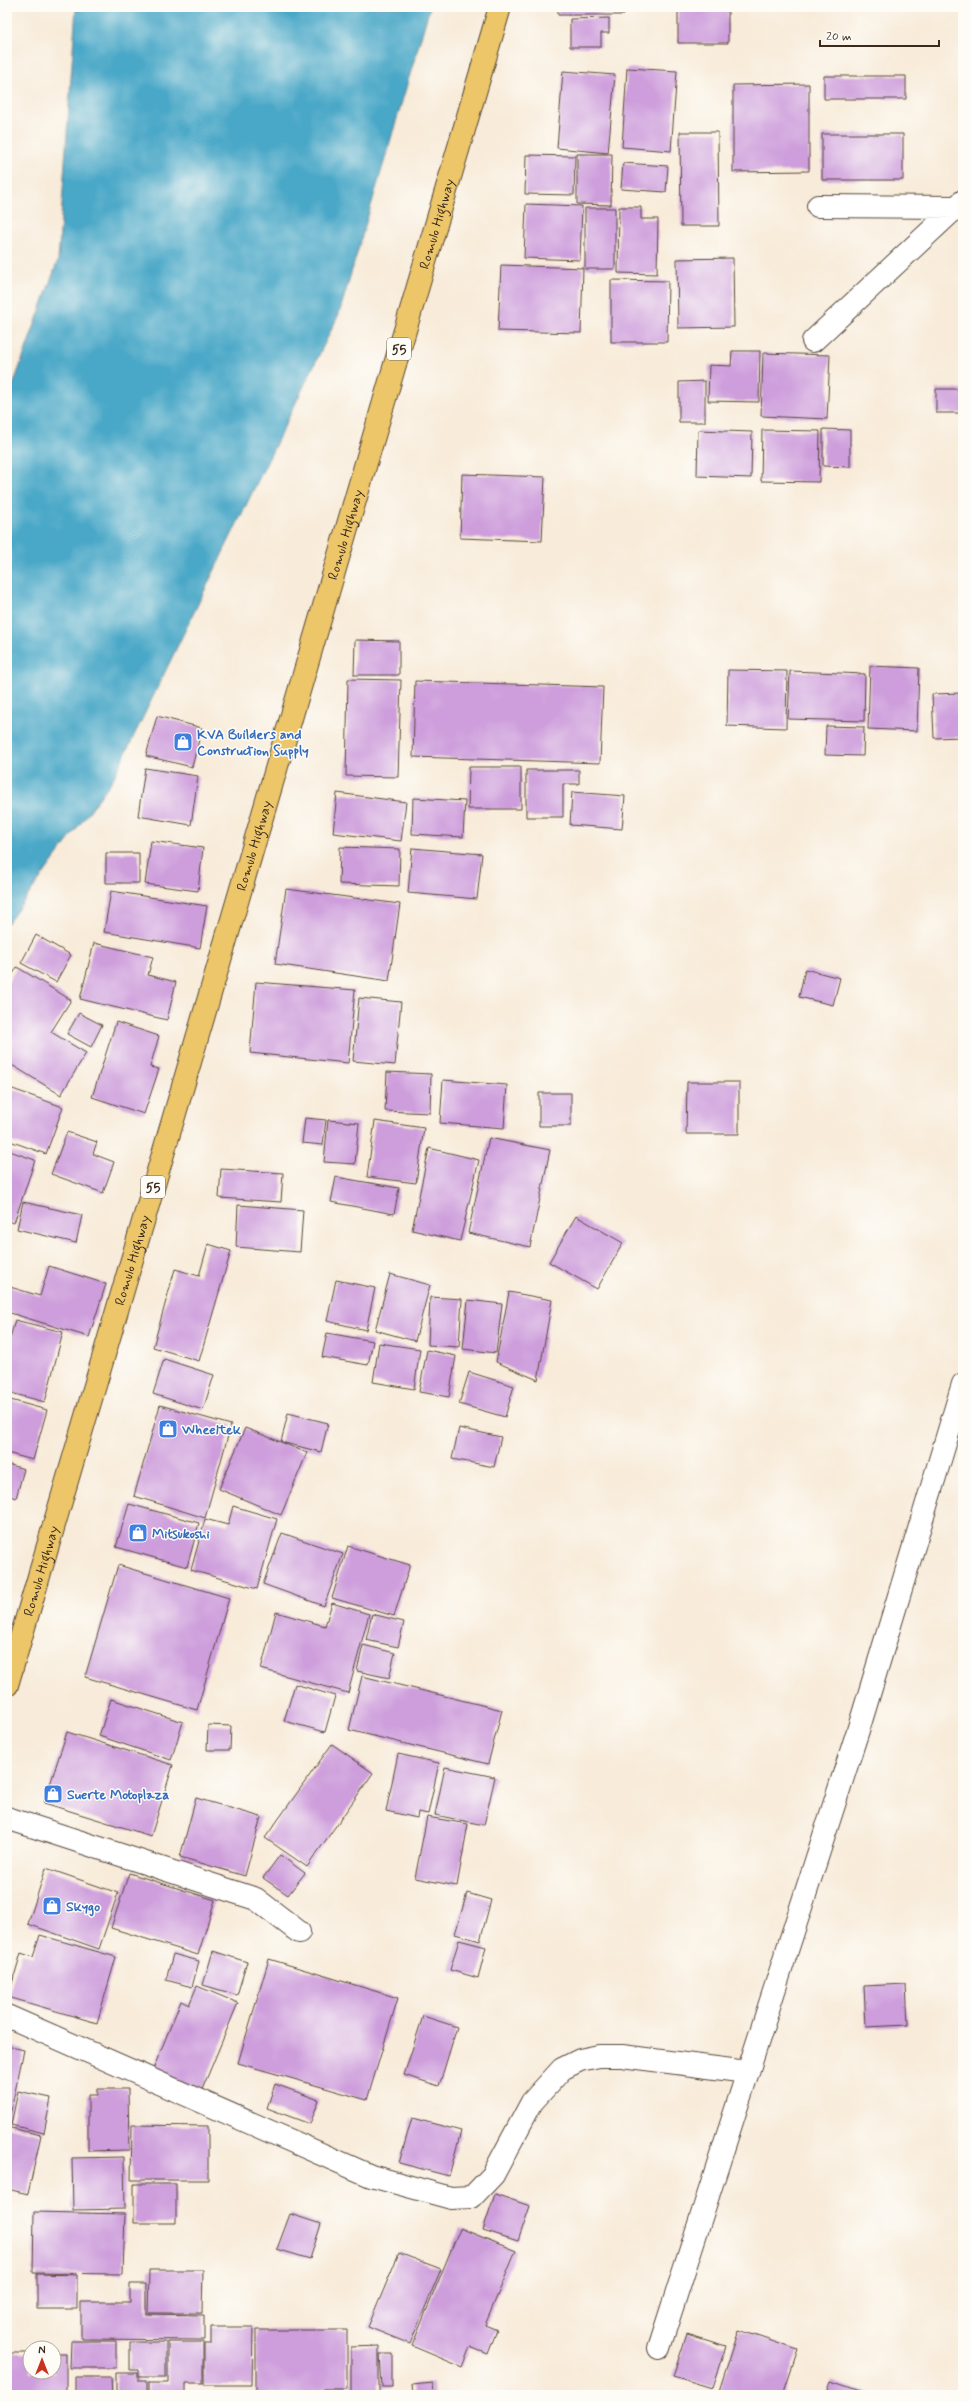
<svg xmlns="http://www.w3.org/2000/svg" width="970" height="2402" viewBox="0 0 970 2402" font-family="Mynerve,sans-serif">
<rect width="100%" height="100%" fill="#fdfcf7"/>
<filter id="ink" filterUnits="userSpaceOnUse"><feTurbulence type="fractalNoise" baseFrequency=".025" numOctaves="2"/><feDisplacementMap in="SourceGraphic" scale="8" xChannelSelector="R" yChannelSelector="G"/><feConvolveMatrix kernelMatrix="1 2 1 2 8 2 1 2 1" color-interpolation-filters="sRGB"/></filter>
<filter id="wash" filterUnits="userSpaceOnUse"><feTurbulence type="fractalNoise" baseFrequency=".012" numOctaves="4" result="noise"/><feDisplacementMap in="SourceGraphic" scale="16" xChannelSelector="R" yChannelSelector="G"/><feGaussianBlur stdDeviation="0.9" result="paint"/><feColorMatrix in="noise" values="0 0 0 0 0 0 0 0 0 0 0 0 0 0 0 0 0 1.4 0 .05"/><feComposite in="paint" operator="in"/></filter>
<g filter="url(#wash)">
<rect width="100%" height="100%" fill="#f8ebd9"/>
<path fill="#48a7c7" stroke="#426872" d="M76,7H430L339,314L113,779L7,924V402L58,260Z"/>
<g id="blocks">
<path fill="#cd9ddc" d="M558,7H624V15H558Z
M678,7H713V10H728V43H678Z
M609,18V33H601V47H570V19Z
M627,68L677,71L671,151L622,147Z
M563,71L615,75L608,153L557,148Z
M824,76H906V99H824Z
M809,84V171L733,172V85Z
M680,132H718L719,226H681Z
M822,134H903V180H822Z
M577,154H612L611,205L577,204Z
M526,155L575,156L574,195L525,194Z
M623,163L668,166L666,192L621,189Z
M526,204L582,206L580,260L524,258Z
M619,207H641V219H658L657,274L618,273Z
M585,208H615V269H585Z
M733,258L734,327L678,328L677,259Z
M501,265L583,268L581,333L498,331Z
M611,280L668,281L667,342H611Z
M732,351H760L759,402L708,401L709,365L731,366Z
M763,353L830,355L827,419L761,416Z
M705,381V422H679V382Z
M936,389H963V413H936Z
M823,429L850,430V467L823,466Z
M698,430L752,432L751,478L697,476Z
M762,430L820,431L819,482L761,481Z
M462,474L545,477L542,541L460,538Z
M355,640L399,641V675H354Z
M870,666L919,668L917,731L868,729Z
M728,670L787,671L786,728L727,726Z
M790,671L865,674L864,721L788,719Z
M348,679L401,680L398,777L346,776Z
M415,681L603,687L600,763L413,757Z
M963,693V737L934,738L932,694Z
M157,716L202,728L192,767L146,756Z
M826,726L864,727L863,756L825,755Z
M469,767H521V809H468Z
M145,768L198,776L191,825L138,816Z
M526,770H579V784H563V817H526Z
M572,792L625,796L622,829L570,825Z
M337,793L406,802L401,841L333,833Z
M413,798L465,801L463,837L412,834Z
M151,841L203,848L198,891L145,884Z
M340,847L400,849L399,886L339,884Z
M412,848L482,854L477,899L408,893Z
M106,853H139V883H106Z
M286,889L400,904L389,981L275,964Z
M111,891L207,906L200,948L104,932Z
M36,935L71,955L56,982L21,963Z
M94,943L153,957L148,975L176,982L167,1020L80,999Z
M17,967L71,1000L51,1032L86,1053L61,1095L7,1062V984Z
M805,969L840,978L833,1005L799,997Z
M256,982L355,990L348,1063L250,1053Z
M359,998L401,1002L395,1065L353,1061Z
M79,1013L102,1025L91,1047L67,1034Z
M116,1022L159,1036L150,1067L159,1069L144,1114L92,1097Z
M387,1072L431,1074L430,1113L385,1111Z
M443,1080L507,1085L504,1128L440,1123Z
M687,1082H739V1134H686Z
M7,1087L63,1107L46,1154L7,1140Z
M539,1093H571V1126H539Z
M305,1118L326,1120L323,1145L302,1143Z
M328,1120L359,1123L355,1164L324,1162Z
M375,1121L424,1128L416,1183L367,1177Z
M67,1132L97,1142L93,1154L114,1162L103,1193L51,1174Z
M489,1138L550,1150L530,1247L468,1233Z
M429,1148L479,1160L460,1241L412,1230Z
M7,1150L35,1160L14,1223L7,1221Z
M221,1169L283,1173L281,1202L219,1198Z
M336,1177L399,1188L394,1214L331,1202Z
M23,1202L82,1215L76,1243L17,1229Z
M238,1205L303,1210L300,1252L236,1247Z
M576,1216L623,1243L597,1289L549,1262Z
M208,1244L231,1251L199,1361L153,1347L175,1269L199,1276Z
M49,1266L106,1284L89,1337L7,1312V1286L40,1296Z
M390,1274L430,1285L415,1341L375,1330Z
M336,1280L375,1288L366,1330L327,1321Z
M509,1292L552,1300L538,1380L496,1362Z
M430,1297L462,1299L459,1347L428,1345Z
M468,1300L502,1304L496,1353L463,1349Z
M15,1320L63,1332L45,1402L7,1392V1337L10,1338Z
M327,1333L373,1341L368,1365L322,1357Z
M379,1343L420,1349L414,1389L373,1382Z
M427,1350L456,1356L449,1397L419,1392Z
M164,1359L214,1375L203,1410L153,1394Z
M469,1372L514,1386L505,1417L459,1404Z
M7,1399L47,1410L33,1460L7,1453Z
M160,1405L231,1425L205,1518L134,1496Z
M288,1413L328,1423L321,1452L281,1442L307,1453L281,1515L219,1489L245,1428L281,1442Z
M459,1428L501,1437L494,1467L452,1459Z
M7,1464L24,1469L16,1498L7,1495Z
M129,1504L199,1523L187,1567L116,1547Z
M233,1506L277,1519L257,1589L191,1570L205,1519L228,1525Z
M282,1533L343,1554L324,1606L263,1584Z
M348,1546L410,1565L394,1616L332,1598Z
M118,1565L229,1598L197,1710L85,1677Z
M332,1603L369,1614L348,1693L261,1669L276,1612L325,1626Z
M372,1614L404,1622L398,1647L366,1640Z
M363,1645L395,1653L389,1678L357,1671Z
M362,1676L502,1710L488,1764L349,1730Z
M295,1684L335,1696L325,1732L284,1721Z
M111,1699L183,1722L171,1760L99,1736Z
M208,1725L231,1726L230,1750H207Z
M67,1732L173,1765L151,1836L44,1803Z
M332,1744L373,1773L307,1867L265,1838Z
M398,1754L439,1763L428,1814L418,1812L417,1818L386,1811Z
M445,1767L495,1777L484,1825L435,1815Z
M196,1798L261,1817L245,1876L180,1857Z
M427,1817L468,1824L457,1886L415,1878Z
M280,1855L305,1873L288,1895L263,1878Z
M46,1868L118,1893L99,1949L28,1924Z
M129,1873L215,1900L198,1955L111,1928Z
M467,1893L491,1900L480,1941L455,1934Z
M40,1935L116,1957L97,2023L8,1997L21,1953L33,1957Z
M459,1940L486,1947L478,1978L450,1970Z
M213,1951L247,1962L237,1995L203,1985Z
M173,1954L199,1961L192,1987L166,1980Z
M269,1959L398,1998L367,2100L238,2063Z
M906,1984L908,2025L866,2027L864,1986Z
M197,1986L238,2003L201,2092L152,2072L181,2001L189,2005Z
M423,2016L457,2027L439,2086L404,2075Z
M7,2046L24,2050L8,2124H7Z
M275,2084L319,2100L310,2124L267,2108Z
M97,2089H128L129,2150L88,2151V2095H97Z
M18,2091L51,2098L44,2133L11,2125Z
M412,2118L461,2131L449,2176L399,2163Z
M132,2125L208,2126V2180H131Z
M7,2127L41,2135L28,2194L7,2189Z
M124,2157L125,2209L73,2210L72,2158Z
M134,2184H176V2223H134Z
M495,2194L530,2206L518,2241L483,2230Z
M34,2212L125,2214L123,2274L33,2273Z
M290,2214L321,2224L310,2259L277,2249Z
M460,2228L516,2251L485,2325L497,2330L488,2354L470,2347L462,2367L412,2346Z
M399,2253L441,2269L410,2344L368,2327Z
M149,2270H203L202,2313H148Z
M37,2274L77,2275V2309H37Z
M130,2284H146V2314L204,2315V2340L81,2339V2302H130Z
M211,2327H253L252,2385H204V2344H211Z
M256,2330H347V2389H323V2395L256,2394Z
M739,2330L798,2350L783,2395H718Z
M687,2334L726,2346L712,2388L673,2376Z
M71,2341H116V2368H70Z
M130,2342H166V2377H139V2370H130Z
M168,2342H203V2383H186V2395H148V2383H168Z
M379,2346V2395H351V2347Z
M7,2353H30V2372H54V2353H66V2395H7Z
M380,2354H392V2387H382Z
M116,2373H138V2381H146V2395H116Z
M75,2377H111L112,2395H75Z
M831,2381L872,2395H826Z
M433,2383L434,2395H413L412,2385Z"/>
</g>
</g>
<g filter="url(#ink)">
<use href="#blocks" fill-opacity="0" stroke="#57473a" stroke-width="1"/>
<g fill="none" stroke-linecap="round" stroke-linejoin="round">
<defs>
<path id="minor" d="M818,206L956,207
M813,341L963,201
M7,1818L256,1899L299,1932
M7,2016L371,2176L451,2198L472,2197L493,2175L532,2102L562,2069L580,2060L599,2056H622L747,2072
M659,2348L861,1721L963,1384"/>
<g id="highway">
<path id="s1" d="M7,1685L500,7"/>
</g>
</defs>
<use href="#minor" stroke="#57473a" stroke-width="24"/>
<use href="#highway" stroke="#57473a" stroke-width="24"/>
<use href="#minor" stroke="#fff" stroke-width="22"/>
<use href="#highway" stroke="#ecc669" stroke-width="22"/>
</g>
</g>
<defs>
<symbol id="shop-square" viewBox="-11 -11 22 22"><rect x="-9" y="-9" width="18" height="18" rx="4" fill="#3f7fe0" stroke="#fdfcf7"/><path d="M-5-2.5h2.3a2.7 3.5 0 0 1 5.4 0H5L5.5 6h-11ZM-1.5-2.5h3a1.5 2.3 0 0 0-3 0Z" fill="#fff"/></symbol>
</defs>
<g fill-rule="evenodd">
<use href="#shop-square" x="172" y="731" width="22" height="22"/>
<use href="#shop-square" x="157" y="1418" width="22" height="22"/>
<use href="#shop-square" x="127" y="1522" width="22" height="22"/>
<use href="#shop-square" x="42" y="1783" width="22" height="22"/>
<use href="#shop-square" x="41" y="1895" width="22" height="22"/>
</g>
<g text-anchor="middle" stroke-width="3" stroke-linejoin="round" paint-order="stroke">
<g fill="#fdfcf7" stroke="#75695f" stroke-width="1">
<rect x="387" y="338" width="24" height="22" rx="3"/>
<rect x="141" y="1176" width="24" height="22" rx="3"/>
</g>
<g font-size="13" font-weight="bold" fill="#3b2a1e">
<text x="399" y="354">55</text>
<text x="153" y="1192">55</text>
</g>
<g font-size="14" fill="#3b2a1e" stroke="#fdfcf7">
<text dy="5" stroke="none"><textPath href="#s1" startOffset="1523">Romulo Highway</textPath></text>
<text dy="5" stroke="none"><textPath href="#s1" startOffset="1199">Romulo Highway</textPath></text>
<text dy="5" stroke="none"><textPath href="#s1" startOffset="875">Romulo Highway</textPath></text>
<text dy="5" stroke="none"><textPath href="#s1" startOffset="443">Romulo Highway</textPath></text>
<text dy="5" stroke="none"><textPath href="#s1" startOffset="119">Romulo Highway</textPath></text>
</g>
<g font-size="14" font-weight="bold" fill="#366cbe" stroke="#fdfcf7" text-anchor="start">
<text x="197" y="739">KVA Builders and<tspan x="197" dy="16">Construction Supply</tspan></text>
<text x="182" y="1434">Wheeltek</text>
<text x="152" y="1538">Mitsukoshi</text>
<text x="67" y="1799">Suerte Motoplaza</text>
<text x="66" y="1911">Skygo</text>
</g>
</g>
<rect width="970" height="2402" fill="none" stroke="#fdfcf7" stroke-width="24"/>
<g transform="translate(42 2360)"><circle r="19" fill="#fdfcf7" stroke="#afa8a0"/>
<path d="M0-3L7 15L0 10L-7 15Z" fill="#c8321e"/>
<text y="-6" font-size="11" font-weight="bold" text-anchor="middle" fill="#3b2a1e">N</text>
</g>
<path d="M820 40v6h119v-6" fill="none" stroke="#3b2a1e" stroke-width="2"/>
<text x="826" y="40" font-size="12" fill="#3b2a1e" stroke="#fdfcf7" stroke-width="3" paint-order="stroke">20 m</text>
</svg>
